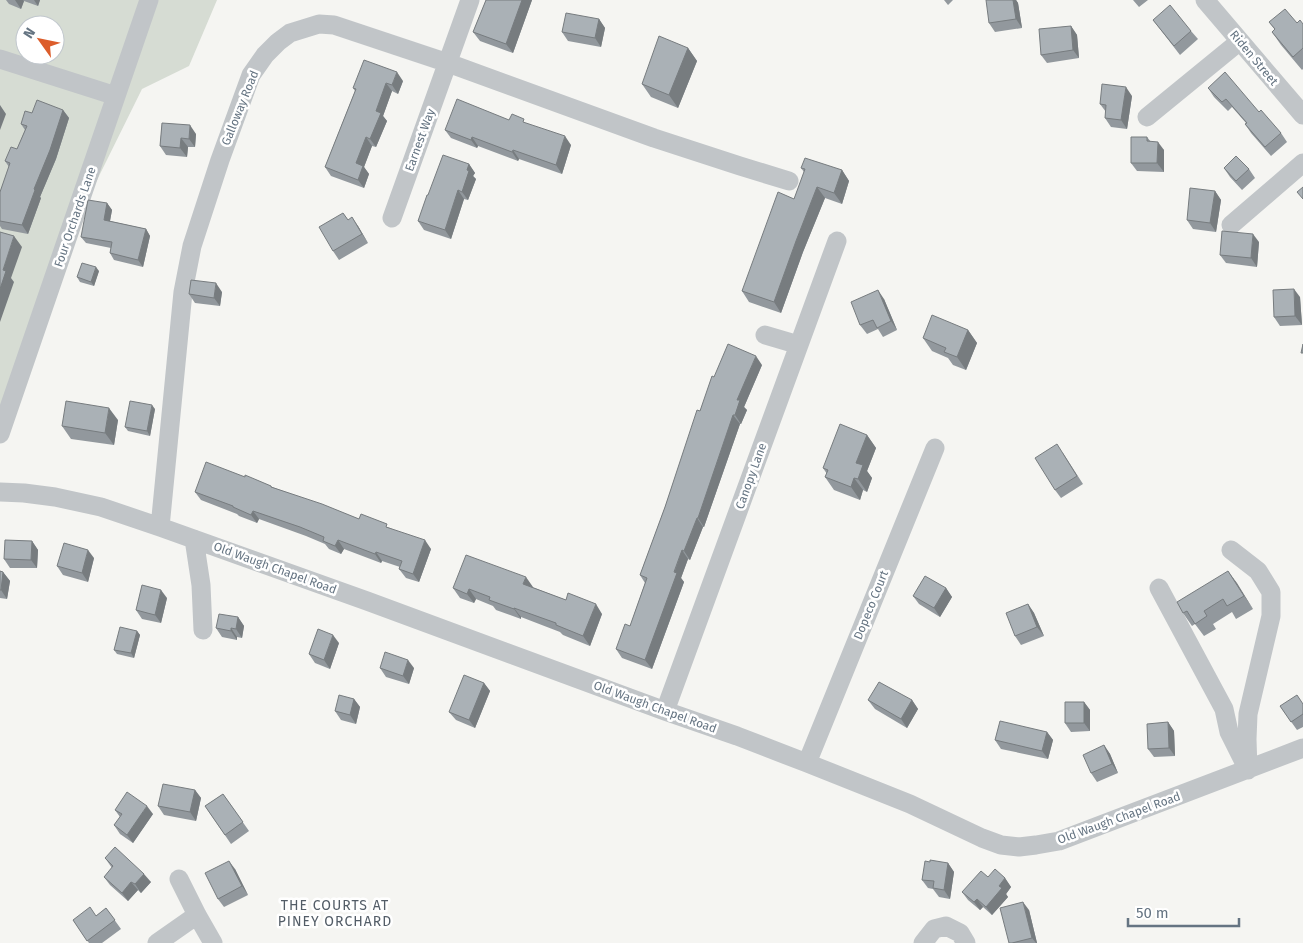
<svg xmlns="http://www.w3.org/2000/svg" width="1303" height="943" viewBox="0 0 1303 943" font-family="'Fira Sans',sans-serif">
<rect width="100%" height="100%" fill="#f5f5f2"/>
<path fill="#d6dcd3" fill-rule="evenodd" d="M0,0H217L189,66L142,89L57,261L0,419ZM25,25H55V55H25Z"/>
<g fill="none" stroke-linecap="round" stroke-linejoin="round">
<path stroke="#c1c5c8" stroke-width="19" d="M1205,0L1303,115
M0,59L116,96
M1147,117L1240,41
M392,218L470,0
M1231,225L1303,163
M765,335L799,345
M0,434L149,0
M0,492L24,493L55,497L101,507L160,527L367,601L665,711L737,736L807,763L910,804L982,838L1001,845L1019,847L1036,845L1059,841L1303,748
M160,527L183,292L192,246L220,160L251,75L265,55L278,42L290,33L319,24L334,25L448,63L654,138L740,166L789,181
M194,539L201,585L203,630
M1231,550L1258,571L1271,592V616L1248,714L1247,739L1248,770
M1159,588L1224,709L1229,732L1245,764
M665,711L837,241
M807,763L935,448
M179,879L197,915L213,943
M157,943L197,915
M923,943L934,929L946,926L960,933L966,943"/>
</g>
<path fill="#92989d" d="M6,0H40L38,6L24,1L21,9L9,4Z
M486,0H532L513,53L480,41L473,32Z
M944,0H953L948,5Z
M1013,0H1016L1018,3L1022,28L995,32L989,23Z
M1133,0H1148L1139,7Z
M599,19L605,28L601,47L568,41L562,32Z
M1153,20L1191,31L1198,39L1180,55Z
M1269,22L1303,24V69L1302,70L1281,45L1272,32L1275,30Z
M1071,26L1077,35L1079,58L1047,63L1041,55Z
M688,48L697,61L678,108L651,97L642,84Z
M403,81L398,94L392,91L383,116L387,121L376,147L372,146L364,167L369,174L364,188L331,176L325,167L355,91L353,88Z
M1208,88L1259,112L1281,133L1287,142L1271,156L1251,133L1245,124L1246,123L1232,107L1228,111L1214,97Z
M1132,96L1127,129L1111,127L1105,118L1106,112L1100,104Z
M63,110L69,118L56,159L40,197L41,198L28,234L2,229L0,226V192L9,167L5,161L17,149L25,130L21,124L32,113Z
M509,120L528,124L571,145L562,174L519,159L518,161L478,146L477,148L451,138L445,130Z
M162,123L196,134L195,147H188L187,157L166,155L160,146Z
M1147,137L1151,142L1164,150V172L1137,171L1131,163Z
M469,164L475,173L473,176L476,179L468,200L464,199L451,239L424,230L418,221L428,195Z
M801,168L842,170L849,181L842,204L825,198L803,252L781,313L749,302L742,291L794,199L804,172Z
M1224,168L1249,169L1255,178L1242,190L1230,177Z
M1215,191L1221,200L1216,232L1193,229L1187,220Z
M107,203L112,210L110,221L146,229L150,236L143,267L114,260L110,253L111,248L86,243L81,237Z
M343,213L348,220L358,226L368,243L339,260L333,251Z
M1259,242L1257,267L1226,263L1220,255Z
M99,271L94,286L80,282L77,277Z
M222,292L220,306L195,303L189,294Z
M1300,297L1302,325L1280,326L1274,317Z
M884,299L897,330L883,337L878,329L867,334L860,325Z
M968,330L977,343L966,370L953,365L948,358L932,351L923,338Z
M762,365L744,407L747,410L741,424H740L704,527H703L690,560L688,559L681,578L684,582L652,669L622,658L616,649L630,626L645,583L640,575L665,507L700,411L714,377Z
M155,409L150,436L128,431L125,427Z
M118,420L114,445L71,439L62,426Z
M867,435L876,448L867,471L872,478L867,492L863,490L860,500L834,490L825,477L827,474L823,468Z
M1063,453L1083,484L1061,498L1055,490Z
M245,477L271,486L272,487L359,519L390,528L431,549L419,582L406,578L399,569L400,567L382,561L381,563L344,549L341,554L329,549L325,544L306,536L259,519L257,523L239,516L237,514L201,500L195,492Z
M32,541L38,550L37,568H10L4,559Z
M94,558L88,582L63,575L57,566Z
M0,571L3,572L10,581L7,599L0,598Z
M1228,571L1253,609L1236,619L1232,612L1213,624L1216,629L1204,636L1195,624L1192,626L1183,613Z
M532,587L602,614L590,646L563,635L560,632L521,617V619L496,610L493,606L476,599L474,603L460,598L453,588Z
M946,588L952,597L940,617L919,604L913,596Z
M167,598L161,623L142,619L136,610Z
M1028,604L1034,613L1044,636L1021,645L1015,636Z
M238,617L244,626L242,638L237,637V640L222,637L216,628Z
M137,631L140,635L134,658L117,654L114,650Z
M339,643L330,669L315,663L309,654Z
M380,668H414L409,684L386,677Z
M484,683L490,691L475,728L456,720L449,712Z
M354,699L360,707L356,724L341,720L335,711Z
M868,700H912L918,709L907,728L875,709Z
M1084,702L1090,710V731L1071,732L1065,723Z
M1303,703V727L1297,730L1280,706Z
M1168,722L1174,731L1175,756L1154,757L1148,749Z
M1047,732L1053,740L1048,759L1001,749L995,740Z
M1104,745L1110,754L1118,773L1097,782L1091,773Z
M195,790L201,798L196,821L164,815L158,806Z
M223,794L249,831L231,844L205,806Z
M115,810L153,814L133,843L120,834L114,825L120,817Z
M105,858L151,882L141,893L138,890L128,901L110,885L104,877L112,868Z
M930,862L948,863L954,872L950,899L939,897L933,889L928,888L922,880Z
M235,869L248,895L224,907L218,899Z
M988,877L1005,878L1011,887L1006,894L1008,897L992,915L983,907L980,910L968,900L962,892Z
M106,908L121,929L102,943H89L73,920L96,916Z
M1029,910L1037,943H1009Z"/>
<path fill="#777c7f" d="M15,0H23L24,1L21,9Z
M34,0H40L38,6Z
M522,0H532L513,53L506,44Z
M1013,0H1016L1018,3L1022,28L1016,19Z
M599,19L605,28L601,47L595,38Z
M1071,26L1077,35L1079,58L1073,50Z
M688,48L697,61L678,108L669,95Z
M397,72L403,81L398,94L392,85Z
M386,83L392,91L383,116L387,121L376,147L370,139L376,111Z
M1126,87L1132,96L1127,129L1121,120Z
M0,105L6,114L0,130Z
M63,110L69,118L56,159L40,197L41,198L28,234L22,225L34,189Z
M190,125L196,134L195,147L189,139Z
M565,136L571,145L562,174L556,165Z
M366,137L372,146L364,167L369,174L364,188L358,180L356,163Z
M472,137L478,146L477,148L471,140Z
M181,138L188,147L187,157L180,148Z
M1158,142L1164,150V172L1157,163Z
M513,150L519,159L518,161L512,152Z
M469,164L475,173L473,176L476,179L468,200L462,192L467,170Z
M842,170L849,181L842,204L834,193Z
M817,187L825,198L803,252L781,313L774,302L796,241Z
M458,190L464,199L451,239L445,230Z
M1215,191L1221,200L1216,232L1210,223Z
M107,203L112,210L109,226L104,220Z
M352,217L358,226L368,243L362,234Z
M146,229L150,236L143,267L138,260Z
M1253,234L1259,242L1257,267L1251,258Z
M14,236L22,247L11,278L14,282L0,322V289L3,270Z
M96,267L99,271L94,286L91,282Z
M216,283L222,292L220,306L214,298Z
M1294,289L1300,297L1302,325L1295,316Z
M878,290L884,299L897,330L891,321Z
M968,330L977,343L966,370L957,357Z
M756,356L762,365L744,407L747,410L741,424L735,415L737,400Z
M152,405L155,409L150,436L147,431Z
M109,408L118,420L114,445L105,433Z
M733,415L740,424L704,527L698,518Z
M867,435L876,448L867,471L872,478L867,492L858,479L856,463Z
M854,478L863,490L860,500L851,487Z
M253,511L259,519L257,523L251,515Z
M697,518L703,527L690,560L684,551Z
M338,540L344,549L341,554L335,546Z
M425,540L431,549L419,582L413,574Z
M32,541L38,550L37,568L31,560Z
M88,550L94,558L88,582L82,573Z
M682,550L688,559L681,578L684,582L652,669L645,660Z
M376,552L382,561L381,563L375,554Z
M1228,571L1237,583L1253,609L1244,596Z
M3,572L10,581L7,599L1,590Z
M526,577L533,587L530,594L523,584Z
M946,588L952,597L940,617L934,608Z
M469,589L476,599L474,603L467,594Z
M161,590L167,598L161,623L155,615Z
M596,604L602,614L590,646L583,636Z
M1028,604L1034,613L1044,636L1037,627Z
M514,608L521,617V619L514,609Z
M238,617L244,626L242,638L236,629Z
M231,628L237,637V640L231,631Z
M137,631L140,635L134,658L131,653Z
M333,635L339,643L330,669L324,660Z
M408,660L414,668L409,684L403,676Z
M484,683L490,691L475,728L469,720Z
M354,699L360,707L356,724L350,715Z
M912,700L918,709L907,728L901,719Z
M1084,702L1090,710V731L1084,723Z
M1168,722L1174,731L1175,756L1169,748Z
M1047,732L1053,740L1048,759L1042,751Z
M1104,745L1110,754L1118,773L1112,764Z
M195,790L201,798L196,821L190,812Z
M147,806L153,814L133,843L127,835Z
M229,861L235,869L248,895L242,886Z
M948,863L954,872L950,899L944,890Z
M144,874L151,882L141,893L135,884Z
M1005,878L1011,887L1006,894L1008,897L992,915L986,907L999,886Z
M131,882L138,890L128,901L122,893Z
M977,899L983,907L980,910L974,902Z
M1023,902L1029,910L1037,943H1036L1032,938Z"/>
<path fill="#aab1b6" stroke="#777c7f" d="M486,0H522L506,44L473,32Z
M986,0H1013L1016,19L989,23Z
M1170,5L1191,31L1174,46L1153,20Z
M1285,9L1297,23L1300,20L1303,24V48L1293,57L1272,32L1275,29L1269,22Z
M566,13L599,19L595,38L562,32Z
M1071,26L1073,50L1041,55L1039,29Z
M659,36L688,48L669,95L642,84Z
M364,60L397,72L392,85L386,83L376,111L381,113L370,139L366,137L356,163L363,166L358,180L325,167L356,89L353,88Z
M1225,72L1259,112L1261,110L1281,133L1265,147L1245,124L1247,123L1226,99L1222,102L1208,88Z
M1102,84L1126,87L1121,120L1105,118L1106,105L1100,104Z
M457,99L509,120L512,114L524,119L523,122L565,136L556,165L513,150L512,152L472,137L471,140L445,130Z
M37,100L63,110L50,150L34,189L35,190L22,225L0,221V192L10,163L5,161L11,147L17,149L27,126L21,124L25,111L32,113Z
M162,123L190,125L189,139L181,138L180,148L160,146Z
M1131,137H1147V141L1158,142L1157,163H1131Z
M443,155L469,164L467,170L469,171L462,192L458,190L445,230L418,221L427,195H428Z
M1236,156L1249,169L1236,181L1224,168Z
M805,158L842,170L834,193L817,187L796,241L774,302L742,291L778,192L794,199L805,169L801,168Z
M1303,187V199L1297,192Z
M1190,188L1215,191L1210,223L1187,220Z
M88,200L107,203L104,220L146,229L138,260L110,253L112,242L81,237Z
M343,213L348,220L352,217L362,234L333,251L319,227Z
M1222,231L1253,234L1251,258L1220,255Z
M0,232L14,236L3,270L6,271L0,289Z
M82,263L96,267L91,282L77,277Z
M191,280L216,283L214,298L189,294Z
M1294,289L1295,316L1274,317L1273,290Z
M878,290L891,321L877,328L873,320L860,325L851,302Z
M932,315L968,330L957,357L944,352L946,348L923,338Z
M728,344L756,356L737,400H740L735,415H733L698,518H697L684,551L682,550L674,572L677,573L645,660L616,649L625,624L630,626L647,578L640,575L665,507L697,410L700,411L712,376L714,377Z
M1303,344V353H1301Z
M66,401L109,408L105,433L62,426Z
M130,401L152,405L147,431L125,427Z
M840,424L867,435L856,463L863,465L858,479L854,478L851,487L825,477L828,470L823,468Z
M1057,444L1077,476L1055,490L1035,458Z
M206,462L245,477V475L271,486V487L322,504L359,519L361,514L387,524L386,527L425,540L413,574L399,569L402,561L376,552L375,554L338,540L335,546L323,541L324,537L300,527L253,511L251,515L233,507V506L195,492Z
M5,540L32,541L31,560L4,559Z
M64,543L88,550L82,573L57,566Z
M466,555L526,577L523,584L566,600L568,593L596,604L583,636L556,625V623L514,608V609L489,600L490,597L469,589L467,594L453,588Z
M0,571L3,572L1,590H0Z
M1228,571L1244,596L1227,606L1223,599L1204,611L1207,616L1195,624L1187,611L1183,613L1177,602Z
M925,576L946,588L934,608L913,596Z
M142,585L161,590L155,615L136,610Z
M1028,604L1037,627L1015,636L1006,613Z
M219,614L238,617L236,629L231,628V631L216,628Z
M120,627L137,631L131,653L114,650Z
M318,629L333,635L324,660L309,654Z
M385,652L408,660L403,676L380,668Z
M464,675L484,683L469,720L449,712Z
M879,682L912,700L901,719L868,700Z
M339,695L354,699L350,715L335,711Z
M1297,695L1303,704V714L1291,722L1280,706Z
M1065,702H1084V723H1065Z
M1000,721L1047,732L1042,751L995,740Z
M1168,722L1169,748L1148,749L1147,724Z
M1104,745L1112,764L1091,773L1083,755Z
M163,784L195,790L190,812L158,806Z
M127,792L147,806L127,835L114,825L122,814L115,810Z
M223,794L243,822L225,835L205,806Z
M115,847L144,874L135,884L131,882L122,893L104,877L113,866L105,858Z
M930,860L948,863L944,890L933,888L934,881L922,880L925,861L930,862Z
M229,861L242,886L218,899L205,873Z
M995,869L1005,878L999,886L1002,888L986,907L977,899L974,902L962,892L981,871L988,877Z
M1023,902L1032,938L1012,943H1009L1000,908Z
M90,907L96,916L106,908L115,920L87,941L73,920Z"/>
<g text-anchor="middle" stroke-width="5" stroke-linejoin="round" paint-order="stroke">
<g font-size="12" fill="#657482" stroke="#fff">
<text transform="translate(1254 58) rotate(50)" y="4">Riden Street</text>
<text transform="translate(240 108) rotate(-68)" y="4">Galloway Road</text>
<text transform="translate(420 140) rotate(-70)" y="4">Earnest Way</text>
<text transform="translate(75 217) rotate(-71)" y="4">Four Orchards Lane</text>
<text transform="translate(751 476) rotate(-70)" y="4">Canopy Lane</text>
<text transform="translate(275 568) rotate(20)" y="4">Old Waugh Chapel Road</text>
<text transform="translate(871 605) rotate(-68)" y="4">Dopeco Court</text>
<text transform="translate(655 707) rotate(20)" y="4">Old Waugh Chapel Road</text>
<text transform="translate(1119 818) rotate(-20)" y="4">Old Waugh Chapel Road</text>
</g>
<g font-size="14" letter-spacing="1" fill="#535d67" stroke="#fff">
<text x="335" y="910">THE COURTS AT<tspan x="335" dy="16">PINEY ORCHARD</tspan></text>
</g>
</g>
<g transform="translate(40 40) rotate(303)"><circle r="24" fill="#ffffff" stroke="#c1c7cd"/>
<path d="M0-4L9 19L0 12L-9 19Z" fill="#dc5d2b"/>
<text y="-8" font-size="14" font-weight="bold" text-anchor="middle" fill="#657482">N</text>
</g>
<path d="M1128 918v8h111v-8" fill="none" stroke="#657482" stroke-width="2.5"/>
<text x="1136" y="918" font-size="15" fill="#657482" stroke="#ffffff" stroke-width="4" paint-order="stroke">50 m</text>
</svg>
